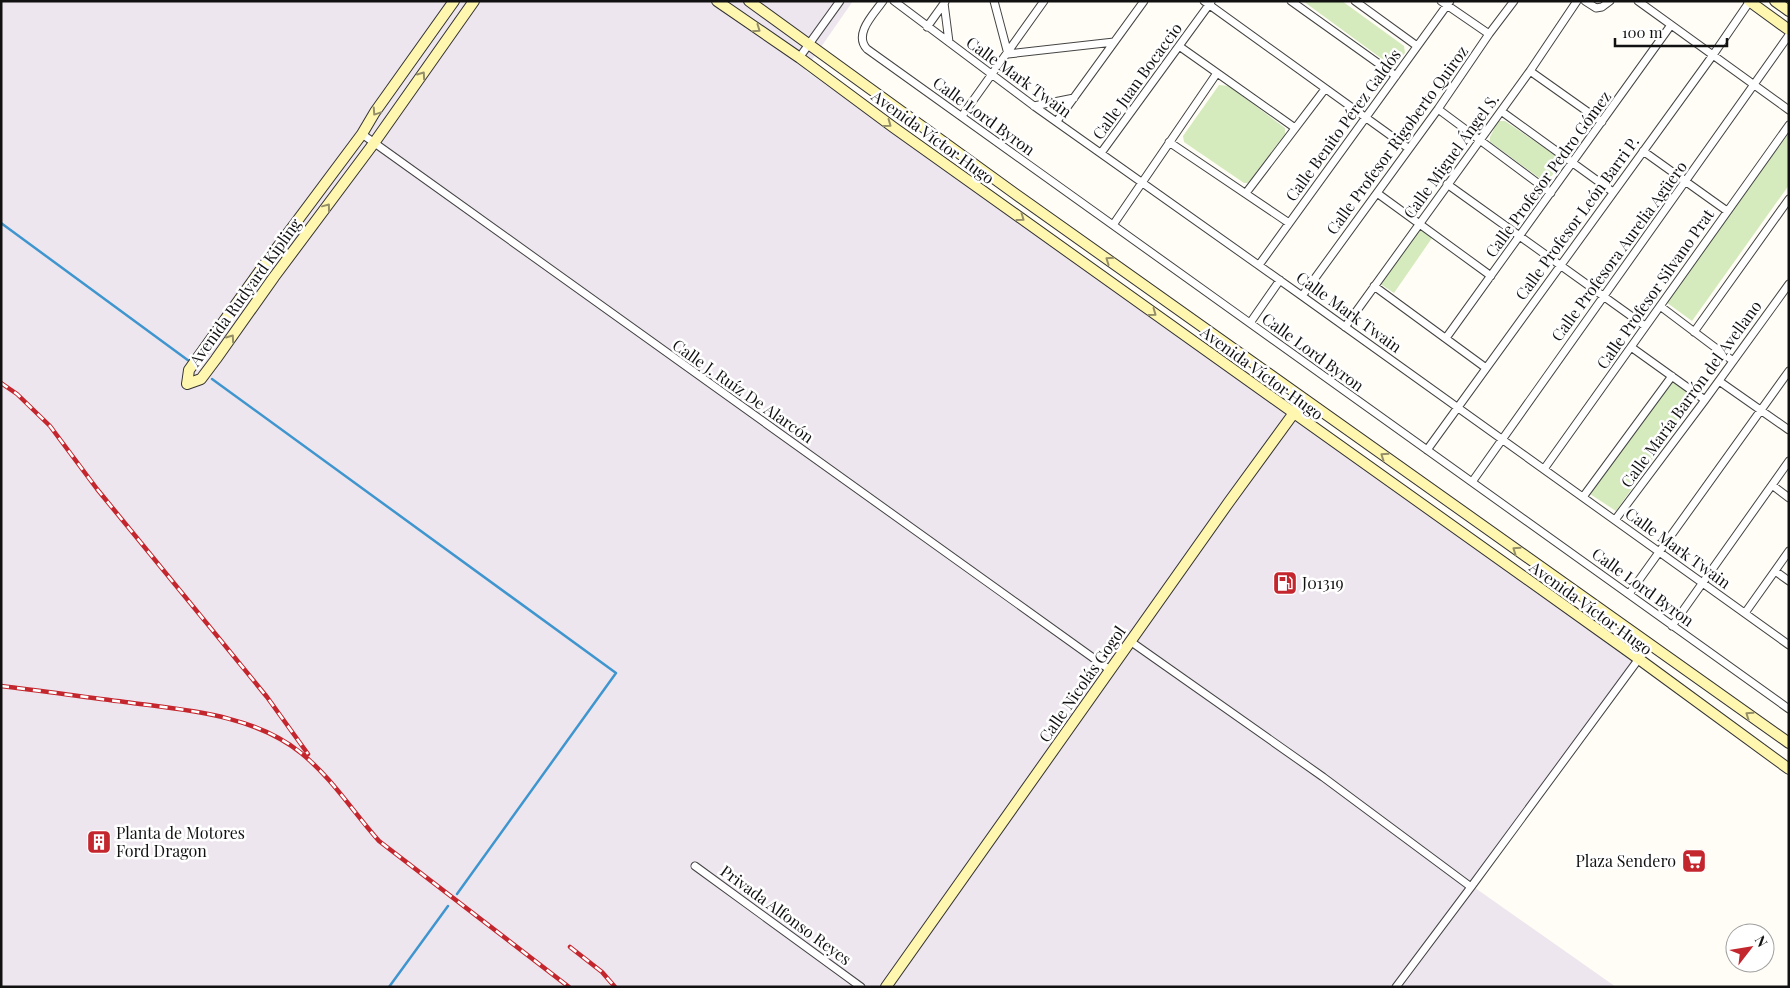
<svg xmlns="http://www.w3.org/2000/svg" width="1790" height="988" viewBox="0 0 1790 988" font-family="'Playfair Display',serif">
<rect width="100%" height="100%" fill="#fffdf5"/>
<path fill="#eee6ef" d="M1,1H853L805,70L1637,656L1471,885L1616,987H1Z"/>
<path fill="#d5ebbd" d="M1303,1H1342L1404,46L1405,53L1396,62L1389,64Z
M1219,85L1229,86L1285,128V134L1248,183H1244L1184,142L1183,136Z
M1498,121H1505L1562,160L1560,166L1548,180H1542L1490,142V137Z
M1789,133V185L1692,321L1666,302Z
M1418,228L1432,238L1394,293L1379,283Z
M1671,380L1696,398L1616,511L1590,494Z"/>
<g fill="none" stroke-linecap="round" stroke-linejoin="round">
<path stroke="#3f96cf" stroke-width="2.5" d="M1,223L189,361
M212,379L616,673L457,894
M389,987L448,906"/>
<defs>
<path id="street" d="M883,1C874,14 853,34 867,49L1789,709
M894,1L1034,106L1302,296L1789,645
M994,1L1008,54L1114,42
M1204,1L1408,148
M1291,1L1396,76
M1355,1L1417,46
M1441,1L1489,34
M1585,1L1596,8L1602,7L1610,1
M1638,1L1789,110
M944,3L949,42
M927,27L945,2
M1179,46L1295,128
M799,58L840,1
M1530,71L1602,122
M1034,106L1074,98
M1438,109L1551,193
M1501,111L1613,192
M962,116L1044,1
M1057,121L1144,1
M362,134L1110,670
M1169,142L1289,223
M1643,151L1727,211
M1101,153L1211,2
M1447,184L1645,326
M1246,193L1325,89
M1377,193L1491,276
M1113,225L1217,73
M1259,265L1450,1
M1374,286L1486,368
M1302,296L1438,109L1489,34L1514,1
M1660,306L1733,361
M1250,323L1280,280
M1345,327L1530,71L1577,1
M1694,332L1789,199
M1446,338L1671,25
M1631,347L1705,400
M1719,381L1789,430
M1427,450L1713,55L1750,1
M1544,469L1789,125
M1472,482L1789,35
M1772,485L1789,498
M1583,497L1672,376
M1615,520L1705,400L1789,284
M1775,571L1789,581
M1629,594L1789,371
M1745,613L1789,551
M1672,626L1789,461
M1130,641L1323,777L1471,887L1649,645
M695,866L861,987
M1396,987L1471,887"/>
<path id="secondary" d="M454,1L375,112L362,134L262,268L189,370L187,384L201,379L216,359L274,277L374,143L474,1
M717,1L800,58L893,127L1632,654L1789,769
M749,1L1014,193L1789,743
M1749,1L1789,30
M1775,1L1789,11
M886,987L1229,502L1304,399"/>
</defs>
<use href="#street" stroke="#444" stroke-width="9"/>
<use href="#secondary" stroke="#333" stroke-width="12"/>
<use href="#street" stroke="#fff" stroke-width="7"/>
<use href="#secondary" stroke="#fff6b0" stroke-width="10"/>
<defs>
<path id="rail" d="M1,383L17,394L50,426L97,489L267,697L308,754
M1,686C43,691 84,697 125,702C184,710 253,714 301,753C332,778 353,812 379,841L569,987
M570,947L602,972L615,987"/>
</defs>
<use href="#rail" stroke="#c4262e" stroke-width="4.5"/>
<use href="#rail" stroke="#fff" stroke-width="2.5" stroke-dasharray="8" stroke-linecap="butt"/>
</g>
<defs><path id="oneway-chevron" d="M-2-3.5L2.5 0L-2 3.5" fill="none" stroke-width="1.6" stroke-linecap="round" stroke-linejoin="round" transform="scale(1.25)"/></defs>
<g stroke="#948f68">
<use href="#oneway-chevron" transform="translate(757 29) rotate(35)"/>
<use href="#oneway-chevron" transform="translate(422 75) rotate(-55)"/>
<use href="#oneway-chevron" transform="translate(376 112) rotate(124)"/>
<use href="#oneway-chevron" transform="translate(888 124) rotate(36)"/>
<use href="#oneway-chevron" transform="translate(327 207) rotate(-53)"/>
<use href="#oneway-chevron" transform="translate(1021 218) rotate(36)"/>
<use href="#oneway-chevron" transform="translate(1109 260) rotate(-145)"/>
<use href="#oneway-chevron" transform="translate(1153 313) rotate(36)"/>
<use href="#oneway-chevron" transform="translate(231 338) rotate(-55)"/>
<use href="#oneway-chevron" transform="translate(1384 456) rotate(-145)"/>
<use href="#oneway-chevron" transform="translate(1516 550) rotate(-145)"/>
<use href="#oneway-chevron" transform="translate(1749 715) rotate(-145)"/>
</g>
<defs>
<symbol id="fuel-square" viewBox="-11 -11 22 22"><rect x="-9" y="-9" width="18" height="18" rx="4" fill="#c4262e" stroke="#fff"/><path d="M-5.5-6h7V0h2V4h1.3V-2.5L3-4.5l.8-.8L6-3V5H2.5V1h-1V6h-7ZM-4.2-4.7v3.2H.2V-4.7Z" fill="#fff"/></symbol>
<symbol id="building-square" viewBox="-11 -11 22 22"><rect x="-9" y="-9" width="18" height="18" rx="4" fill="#c4262e" stroke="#fff"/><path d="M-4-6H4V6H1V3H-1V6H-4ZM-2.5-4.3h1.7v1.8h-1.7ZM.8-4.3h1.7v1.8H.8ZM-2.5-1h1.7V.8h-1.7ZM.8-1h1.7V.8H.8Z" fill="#fff"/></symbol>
<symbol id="supermarket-square" viewBox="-11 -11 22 22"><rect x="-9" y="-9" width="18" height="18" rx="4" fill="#c4262e" stroke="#fff"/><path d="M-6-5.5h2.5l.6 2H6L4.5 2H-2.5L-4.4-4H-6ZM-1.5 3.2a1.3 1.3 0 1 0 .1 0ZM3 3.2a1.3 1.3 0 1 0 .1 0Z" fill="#fff"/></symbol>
</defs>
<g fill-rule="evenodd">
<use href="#fuel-square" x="1271" y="569" width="28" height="28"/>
<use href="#building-square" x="85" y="828" width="28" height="28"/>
<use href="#supermarket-square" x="1680" y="847" width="28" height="28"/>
</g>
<g text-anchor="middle" stroke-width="5" stroke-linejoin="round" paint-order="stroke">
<g font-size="16" fill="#111" stroke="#fff">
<text transform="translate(1019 77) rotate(36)" y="6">Calle Mark Twain</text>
<text transform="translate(1137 81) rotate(-54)" y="6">Calle Juan Bocaccio</text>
<text transform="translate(984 116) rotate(36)" y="6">Calle Lord Byron</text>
<text transform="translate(1343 125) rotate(-54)" y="6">Calle Benito Pérez Galdós</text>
<text transform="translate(933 137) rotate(36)" y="6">Avenida Víctor Hugo</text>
<text transform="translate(1397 140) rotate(-54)" y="6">Calle Profesor Rigoberto Quiroz</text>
<text transform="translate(1451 156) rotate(-54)" y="6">Calle Miguel Ángel S.</text>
<text transform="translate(1548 174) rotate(-54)" y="6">Calle Profesor Pedro Gómez</text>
<text transform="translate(1577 218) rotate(-54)" y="6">Calle Profesor León Barri P.</text>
<text transform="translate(1619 251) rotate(-54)" y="6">Calle Profesora Aurelia Agüero</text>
<text transform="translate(1655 289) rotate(-55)" y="6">Calle Profesor Silvano Prat</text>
<text transform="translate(245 292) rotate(-54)" y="6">Avenida Rudyard Kipling</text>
<text transform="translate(1349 312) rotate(36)" y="6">Calle Mark Twain</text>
<text transform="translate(1313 352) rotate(36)" y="6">Calle Lord Byron</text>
<text transform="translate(1262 373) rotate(36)" y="6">Avenida Víctor Hugo</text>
<text transform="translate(743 391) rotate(35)" y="6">Calle J. Ruíz De Alarcón</text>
<text transform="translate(1691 394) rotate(-54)" y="6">Calle María Barrón del Avellano</text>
<text transform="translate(1678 548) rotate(36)" y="6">Calle Mark Twain</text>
<text transform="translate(1643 587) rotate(36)" y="6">Calle Lord Byron</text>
<text transform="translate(1591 608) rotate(36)" y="6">Avenida Víctor Hugo</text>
<text transform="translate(1082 684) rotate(-55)" y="6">Calle Nicolás Gogol</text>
<text transform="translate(786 915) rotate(36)" y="6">Privada Alfonso Reyes</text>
</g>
<g font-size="16" fill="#111" stroke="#fff" text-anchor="start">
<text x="1302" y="589">J01319</text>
<text x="116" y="839">Planta de Motores<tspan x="116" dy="18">Ford Dragon</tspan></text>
<text x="1676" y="867" text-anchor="end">Plaza Sendero</text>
</g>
</g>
<rect width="1790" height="988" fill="none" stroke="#111111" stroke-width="5"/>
<g transform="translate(1750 948) rotate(59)"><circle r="24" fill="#ffffff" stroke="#a0a0a0"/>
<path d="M0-4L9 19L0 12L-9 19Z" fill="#c4262e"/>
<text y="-8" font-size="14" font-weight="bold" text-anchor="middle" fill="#111111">N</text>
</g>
<path d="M1615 38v8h112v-8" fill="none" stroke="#111111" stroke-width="2.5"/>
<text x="1622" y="38" font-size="15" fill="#111111" stroke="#ffffff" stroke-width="4" paint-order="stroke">100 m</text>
</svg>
